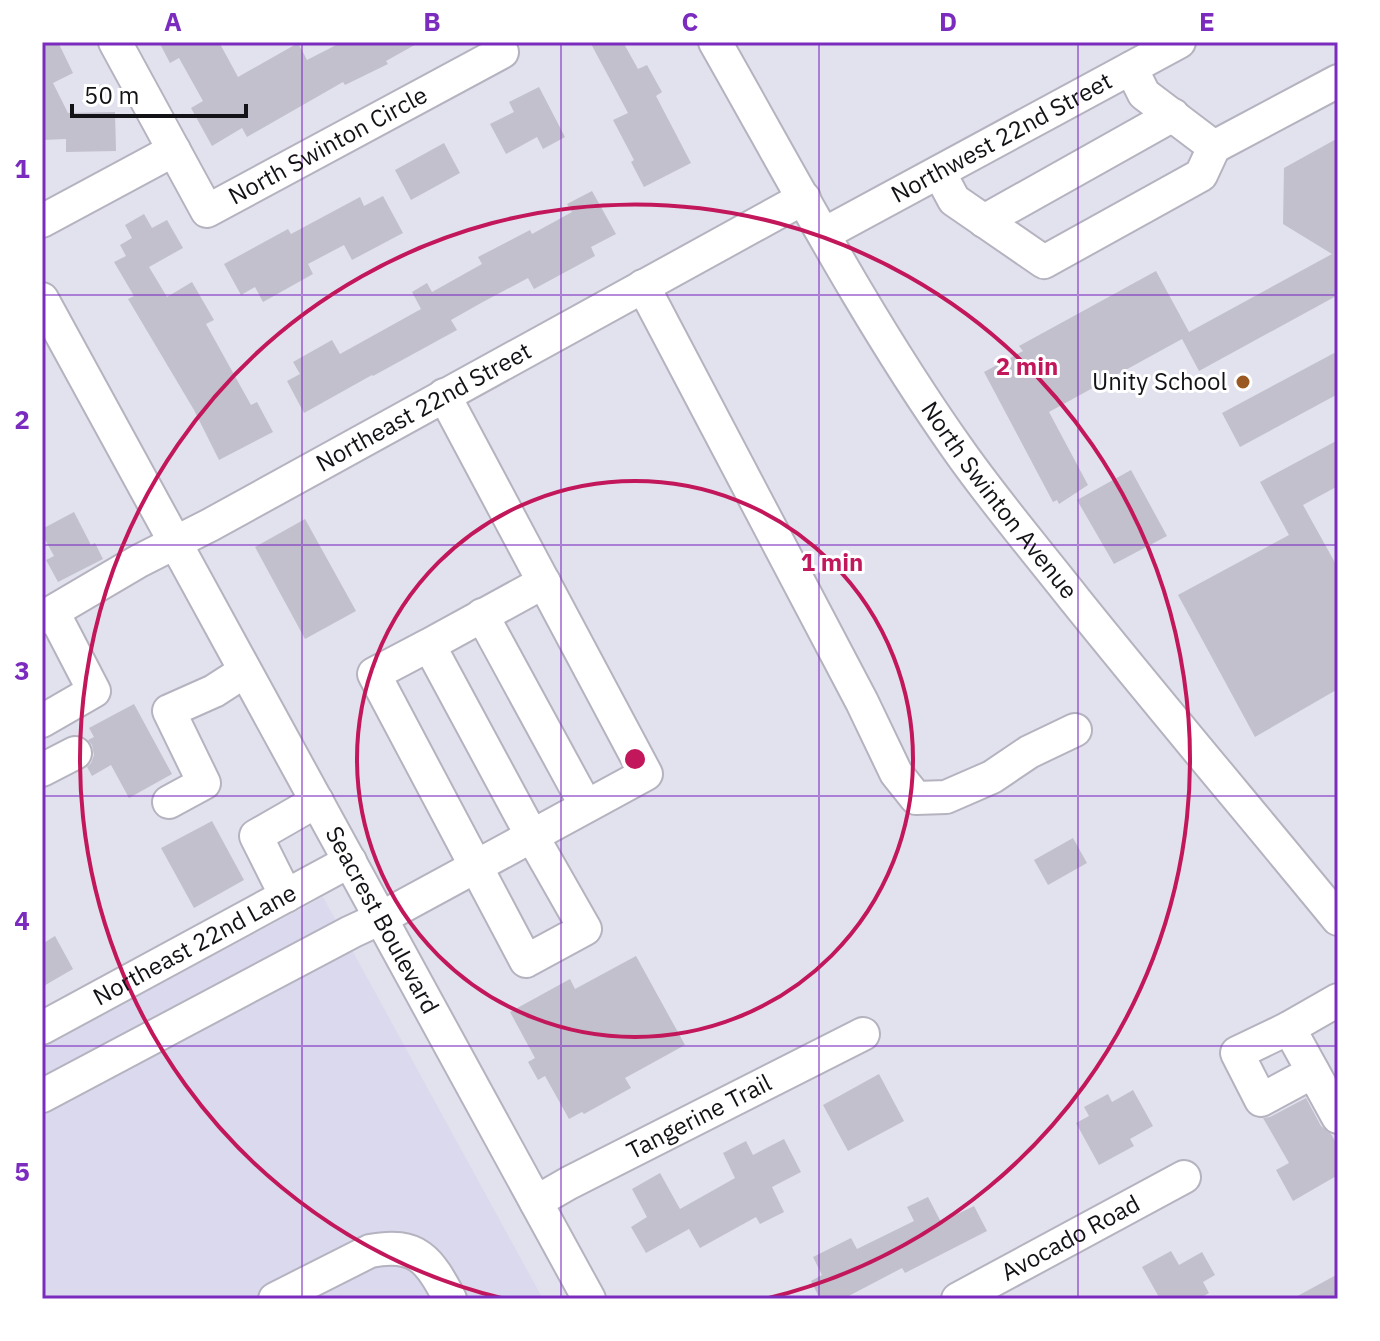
<svg xmlns="http://www.w3.org/2000/svg" width="1380" height="1341" viewBox="0 0 1380 1341" font-family="'IBM Plex Sans',sans-serif">
<rect width="100%" height="100%" fill="#e2e2ee"/>
<path fill="#dad9ed" d="M323,897L543,1299H42V1048Z"/>
<path fill="#c1c0cc" d="M42,42H58L73,73L53,83L68,113L115,112L116,151L66,152V139L43,140Z
M159,42H219L238,77L298,43L307,60L342,42H420L386,61L388,64L345,85L343,82L247,137L242,128L212,146L191,108L203,101L179,58L170,63Z
M590,42H623L638,69L647,65L662,92L656,96L691,163L644,187L631,162L634,160L613,120L628,113Z
M539,87L565,137L543,149L537,137L506,154L490,124L514,112L509,102Z
M1338,138V295L1199,371L1182,339L1049,412L1088,485L1059,504L1057,500L1053,502L984,372L1023,351L1019,346L1156,271L1189,332L1332,254L1283,224L1284,168Z
M444,143L460,173L411,200L395,170Z
M592,191L616,234L591,247L595,256L534,289L528,278L481,303L451,320L457,330L373,376L372,375L304,413L287,381L300,374L293,362L332,340L340,354L421,309L412,292L427,283L432,292L482,264L478,257L530,230L532,234L572,212L567,204Z
M383,196L403,233L352,260L344,245L308,264L313,274L263,302L255,287L241,295L224,264L288,229L291,234L360,197L364,206Z
M144,214L152,228L167,220L183,248L149,267L167,297L192,282L214,320L206,324L251,405L257,402L273,432L219,460L194,410L128,299L134,296L114,262L126,256L120,245L132,238L125,225Z
M1338,351V394L1240,447L1222,413Z
M1338,440V486L1303,505L1338,568V689L1255,737L1178,595L1289,535L1260,482Z
M1131,470L1167,536L1114,564L1077,500Z
M74,512L91,545L95,543L103,559L58,582L46,560L54,556L42,534V529Z
M305,519L356,611L305,639L255,547Z
M134,704L172,774L129,798L111,765L92,776L87,767L91,763L94,755L92,745L88,740L94,737L89,728Z
M212,821L244,880L194,908L161,848Z
M1073,838L1087,863L1048,885L1034,860Z
M55,936L73,969L42,987V944Z
M636,956L685,1045L625,1078L631,1088L584,1114L582,1112L569,1119L545,1076L538,1080L528,1062L535,1058L510,1012L570,979L575,989Z
M879,1074L904,1121L848,1151L823,1105Z
M1133,1090L1153,1126L1130,1139L1134,1146L1099,1165L1076,1123L1089,1116L1084,1107L1108,1094L1112,1102Z
M1306,1098L1321,1126L1331,1134L1338,1146V1175L1293,1201L1276,1170L1289,1163L1263,1118L1270,1117Z
M784,1139L801,1172L772,1187L784,1212L760,1224L756,1217L700,1248L689,1229L646,1253L631,1227L647,1217L632,1189L660,1173L680,1209L735,1178L723,1153L746,1141L753,1155Z
M928,1197L941,1222L974,1206L987,1231L905,1273L902,1268L843,1299H820L811,1281L822,1275L813,1257L851,1238L857,1249L914,1221L907,1207Z
M1171,1251L1179,1265L1202,1252L1215,1275L1203,1282L1209,1293L1199,1299H1160L1142,1267Z
M1338,1274V1299H1292Z"/>
<g fill="none" stroke-linecap="round" stroke-linejoin="round">
<defs>
<g id="minor">
<path id="s1" d="M115,42L207,211L502,52L497,42"/>
<path id="s2" d="M715,42C793,179 866,319 957,448C994,501 1036,550 1076,601C1162,708 1251,813 1338,919"/>
<path d="M1131,68L1144,94L1214,147L1338,81"/>
<path d="M939,172L954,200L1044,262L1201,175L1214,147"/>
<path d="M42,221L174,150"/>
<path d="M984,221L1173,115"/>
<path id="s3" d="M824,234L1179,42"/>
<path d="M643,286L862,702L896,773L916,798L946,797L992,777L1029,752L1075,730"/>
<path id="s4" d="M42,299L589,1299"/>
<path d="M482,615L586,806"/>
<path id="s5" d="M42,618L139,561L210,525L804,198"/>
<path d="M429,645L374,674L526,961L585,929L532,836L429,645L544,582"/>
<path d="M42,721L94,691L53,612"/>
<path d="M42,770L75,753"/>
<path d="M169,802L204,783L169,711L214,691L245,671"/>
<path d="M286,896L256,836L317,801"/>
<path d="M1338,1000L1289,1028L1338,1117"/>
<path id="s6" d="M42,1028L350,861"/>
<path d="M1289,1028L1237,1053L1261,1100L1313,1072"/>
<path d="M42,1096L351,932L381,918L646,774L444,395"/>
<path id="s7" d="M536,1202L569,1183L863,1034"/>
<path d="M275,1299L370,1251C418,1242 429,1260 450,1299"/>
<path id="s8" d="M958,1299L1184,1177"/>
</g>
</defs>
<use href="#minor" stroke="#b4b3bf" stroke-width="36"/>
<use href="#minor" stroke="#fff" stroke-width="32"/>
</g>
<path fill="none" stroke="#7b2cbf" stroke-width="2" stroke-opacity="0.55" d="M302,42V1299M561,42V1299M819,42V1299M1078,42V1299M42,295H1338M42,545H1338M42,796H1338M42,1046H1338"/>
<g fill="none" stroke="#c2185b" stroke-width="4">
<circle cx="635" cy="759" r="278"/>
<path d="M505 1299A555 555 0 1 1 765 1299"/>
</g>
<circle fill="#9a5923" stroke="#fff" stroke-width="3" cx="1243" cy="382" r="8"/>
<g text-anchor="middle" stroke-width="6" stroke-linejoin="round" paint-order="stroke">
<g font-size="24" fill="#131317" stroke="#fff">
<text dy="8" stroke="none"><textPath href="#s3" startOffset="202">Northwest 22nd Street</textPath></text>
<text dy="8" stroke="none"><textPath href="#s1" startOffset="330">North Swinton Circle</textPath></text>
<text dy="8" stroke="none"><textPath href="#s5" startOffset="436">Northeast 22nd Street</textPath></text>
<text dy="8" stroke="none"><textPath href="#s2" startOffset="540">North Swinton Avenue</textPath></text>
<text dy="8" stroke="none"><textPath href="#s4" startOffset="708">Seacrest Boulevard</textPath></text>
<text dy="8" stroke="none"><textPath href="#s6" startOffset="174">Northeast 22nd Lane</textPath></text>
<text dy="8" stroke="none"><textPath href="#s7" startOffset="184">Tangerine Trail</textPath></text>
<text dy="8" stroke="none"><textPath href="#s8" startOffset="128">Avocado Road</textPath></text>
</g>
<g font-size="24" fill="#131317" stroke="#fff" text-anchor="end">
<text x="1227" y="390">Unity School</text>
</g>
</g>
<circle cx="635" cy="759" r="12" fill="#c2185b" stroke="#fff" stroke-width="4"/>
<g font-size="24" text-anchor="middle" font-weight="bold" fill="#c2185b" stroke="#fff" stroke-width="6" stroke-linejoin="round" paint-order="stroke">
<text x="1027" y="375">2 min</text>
<text x="832" y="571">1 min</text>
</g>
<rect width="1380" height="1341" fill="none" stroke="#ffffff" stroke-width="88"/>
<path d="M72 104v12h174v-12" fill="none" stroke="#131317" stroke-width="4"/>
<text x="84" y="104" font-size="24" fill="#131317" stroke="#ffffff" stroke-width="6" paint-order="stroke">50 m</text>
<rect x="44" y="44" width="1292" height="1253" fill="none" stroke="#7b2cbf" stroke-width="3"/>
<g font-size="26" text-anchor="middle" font-weight="bold" fill="#7b2cbf">
<text x="173" y="31">A</text>
<text x="432" y="31">B</text>
<text x="690" y="31">C</text>
<text x="948" y="31">D</text>
<text x="1207" y="31">E</text>
<text x="22" y="178">1</text>
<text x="22" y="429">2</text>
<text x="22" y="680">3</text>
<text x="22" y="930">4</text>
<text x="22" y="1181">5</text>
</g>
</svg>
